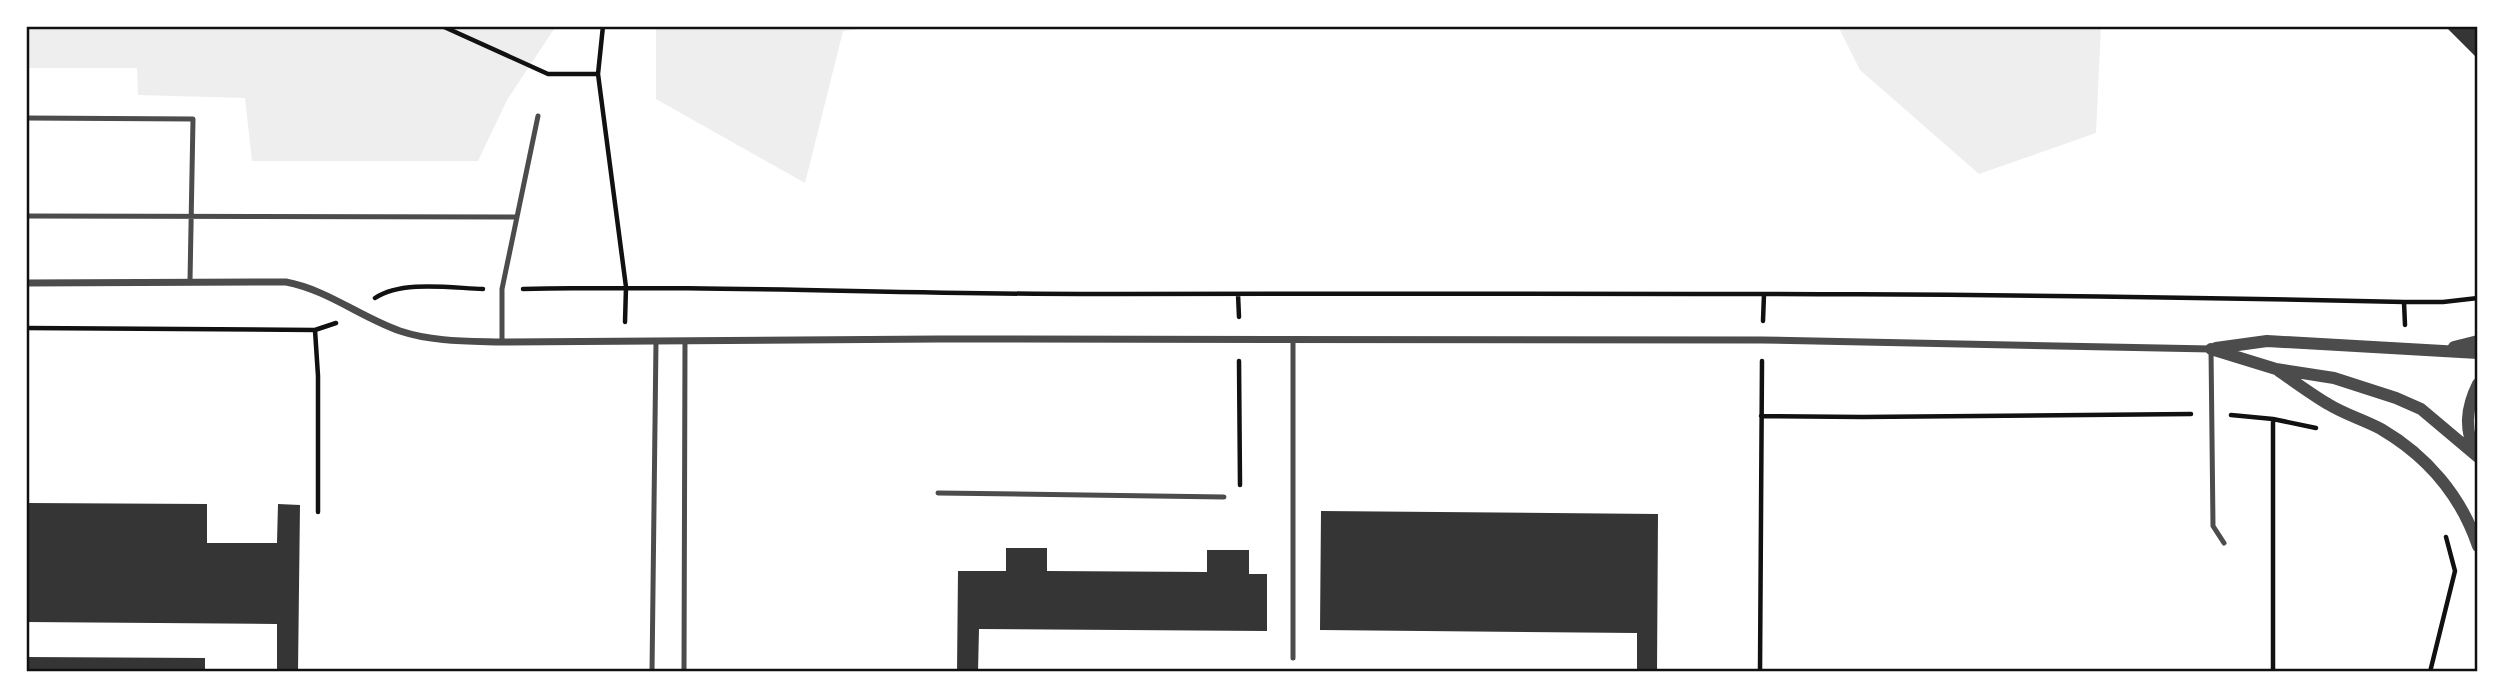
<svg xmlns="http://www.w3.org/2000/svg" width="2504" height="698" viewBox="0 0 2504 698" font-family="'Varela Round',sans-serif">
<rect width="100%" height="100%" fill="#fff"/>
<path fill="#eee" d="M26,26H556L507,100L478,161H252L245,98L138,95L137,68H26Z
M656,26H886L843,31L805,183L656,99Z
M1838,26H2101L2096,133L1979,174L1860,70Z"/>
<path fill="#353535" d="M2445,26H2478V59Z
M26,503L207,504V543H277L278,504L300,505L298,672H277V624L26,622Z
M1321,511L1658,514L1657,672H1637V633L1320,630Z
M1006,548H1047V571L1207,572V550H1249V574H1267V631L979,629L978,672H957L958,571H1006Z
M26,657L205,658V672H26Z"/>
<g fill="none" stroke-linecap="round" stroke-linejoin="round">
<path stroke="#111" stroke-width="4.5" d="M442,26L548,74H598
M603,26L598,74L626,287L625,322
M523,289C709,285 895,294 1081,294C1522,294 1963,291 2404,302H2443L2478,298
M1238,294L1239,317
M375,298C402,280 451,288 483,289
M2404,302L2405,325
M1763,321L1764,294
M26,328L315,330L336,323
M315,330L318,376V512
M1239,361L1240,485
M2231,415L2273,419L2316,428
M1761,416L1862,417L2191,414
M1760,672L1762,361
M2273,672V419
M2430,672L2455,571L2446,537"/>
<path stroke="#4c4c4c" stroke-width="5" d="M26,118L193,119L190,281
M26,216L517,217
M502,342V289L538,116
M2211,349L2213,526L2224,543
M938,493L1224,497
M1293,658V340
M652,672L656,341
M684,672L685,341"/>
<path stroke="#4c4c4c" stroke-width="7" d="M26,283L286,282C328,290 360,317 400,331C433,342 468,341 502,342L938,339L1762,340L2211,349"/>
<path stroke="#4c4c4c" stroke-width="12" d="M2454,347L2478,341
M2216,348L2267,341L2478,353
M2211,349L2276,369L2334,378L2396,398L2421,409L2478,457
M2279,371C2295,382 2311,394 2328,404C2344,414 2364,420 2381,429C2427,456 2461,496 2478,546
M2476,454C2464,430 2466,408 2478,384"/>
</g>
<rect width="2504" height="698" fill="none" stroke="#ffffff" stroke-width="56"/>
<rect x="28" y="28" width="2448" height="642" fill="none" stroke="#111" stroke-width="2.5"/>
</svg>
